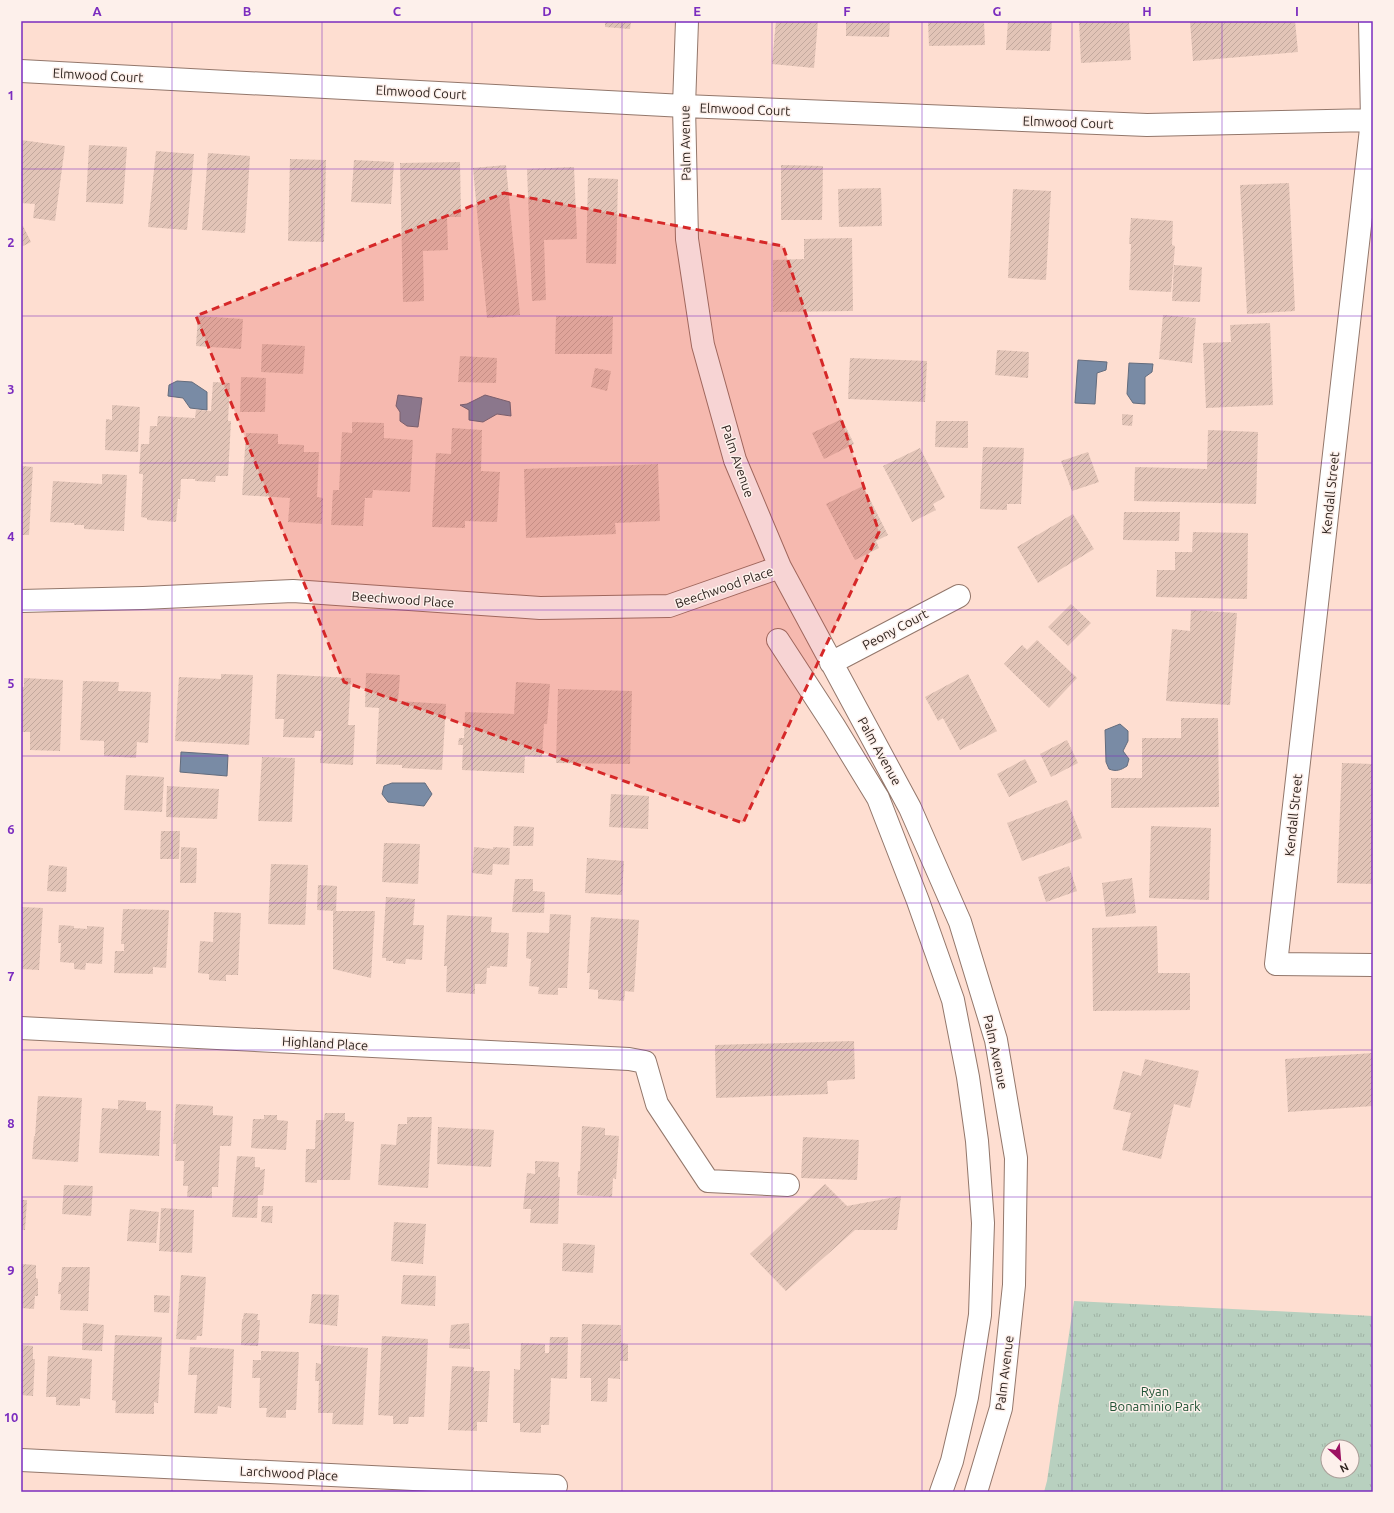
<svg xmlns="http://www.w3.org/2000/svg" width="1394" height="1513" viewBox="0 0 1394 1513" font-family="Ubuntu,sans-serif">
<defs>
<pattern id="park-tufts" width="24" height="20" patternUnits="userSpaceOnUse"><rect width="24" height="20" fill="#b8d0bf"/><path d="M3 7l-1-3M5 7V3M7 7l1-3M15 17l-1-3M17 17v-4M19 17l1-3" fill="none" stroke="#9eb2a4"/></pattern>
<pattern id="building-hatch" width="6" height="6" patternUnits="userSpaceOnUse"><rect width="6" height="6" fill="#e2c4b7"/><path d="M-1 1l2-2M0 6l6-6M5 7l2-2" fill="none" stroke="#c2a89d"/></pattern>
</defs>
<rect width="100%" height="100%" fill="#feded1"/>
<path fill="url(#park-tufts)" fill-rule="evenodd" d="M1074,1301L1373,1316V1492H1044L1047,1481ZM1328,1447H1352V1471H1328Z"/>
<path fill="#798ba5" stroke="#636c7d" d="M1078,360L1107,362L1106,370L1097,373L1095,404L1075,403Z
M1129,363L1153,364L1152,372L1145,377V404L1133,403L1127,394Z
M177,381L192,382L207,392V410L190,408L183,398L168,396L169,385Z
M398,395L422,398L418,427L407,426L400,421V412L396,406Z
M485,395L510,402L511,416L497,414L483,422L469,420V410L460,405L467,404Z
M1120,724L1128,731V741L1123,751L1129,759L1127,766C1121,770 1116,772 1109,769L1106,762L1105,730Z
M181,752L228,755L227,776L180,772Z
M392,783H425L432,794L424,806L388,802L382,794L384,786Z"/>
<path fill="url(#building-hatch)" d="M605,21H631L630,29L605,27Z
M776,21H818L814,68L772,64Z
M846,21H890L889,37L846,36Z
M928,21H984L985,45L929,46Z
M1008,21H1052L1050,51L1006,50Z
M1079,21H1129L1131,60L1081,63Z
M1190,21H1295L1298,52L1193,61Z
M21,140L65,146L55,221L33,218L35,204L21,203Z
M89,145L127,147L123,204L86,202Z
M156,151L194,154L187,230L148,227Z
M208,153L250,156L245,233L202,230Z
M290,159L326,160L324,242L288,241Z
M354,160L394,162L391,204L351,202Z
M460,162L461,217H447L448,250L423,251L424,301L403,302L400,163Z
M506,165L520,315L487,318L473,168Z
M781,165L823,166L822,220H781Z
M574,167L577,239L544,240L546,300L532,301L527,169Z
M588,178L618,179L616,264L586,263Z
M1289,183L1295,311L1247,314L1240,185Z
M881,188L882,226L839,227L838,189Z
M1013,189L1051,191L1046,280L1008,278Z
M1131,218L1173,221L1172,245L1175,246L1171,292L1129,290L1131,244H1129Z
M23,226L31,242L21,247V227Z
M852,238L853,311L773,312V260L804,259V239Z
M1174,265L1202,267L1200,302L1172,301Z
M1163,315L1196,318L1192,363L1159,359Z
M198,316L243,319L241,349L196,346Z
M556,316H613L612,354H555Z
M1270,323L1273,405L1206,408L1203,343L1231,342L1230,325Z
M262,344L305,346L303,374L261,372Z
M997,350L1029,352L1028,378L995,375Z
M460,356L497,358L496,383L458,382Z
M850,358L927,361L925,402L848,399Z
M595,368L611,371L607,391L591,387Z
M241,377L266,378L265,412H240Z
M213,382L230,383L228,421H231L228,476H216L215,482L195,481V479H181L180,499H178L176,522L147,520V518L141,517L143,474H139L141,444H149L150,426H157L158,416L195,418L196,410L211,411Z
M112,405L140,407L138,452L105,450L106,419L112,420Z
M1122,414L1133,415L1132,426L1122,425Z
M842,419L854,444L824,459L812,433Z
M936,421H968V448L935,447Z
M352,422L384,423V438L413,440L410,492L373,490L372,498H365L363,526L331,525L333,490H339L342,432L352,433Z
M452,428L482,430L481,471L500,472L497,522L465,521V528L432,527L436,453L451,454Z
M1208,430L1258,432L1256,504L1134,501L1135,467L1207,469Z
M246,433L278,434V444L304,445V452H319L317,497L323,498L322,524L288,522L290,498L242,495Z
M983,447L1024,448L1021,504H1007V510L980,509Z
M920,448L945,497L933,504L936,510L912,522L883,466Z
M1088,452L1099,482L1072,491L1061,461Z
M658,464L660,521L615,523L616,534L526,538L524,469Z
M21,466L33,467L29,535H21Z
M102,474L127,475L124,531L84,529V525H74V523L50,522L53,481L102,484Z
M863,486L888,535L876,541L879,548L855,560L826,504Z
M1124,512H1180L1179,541L1123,540Z
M1073,514L1094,549L1038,583L1017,547Z
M1193,532L1248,533L1247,599L1156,597L1157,570H1175V552H1192Z
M1071,604L1091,623L1068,646L1048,627Z
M1191,610L1237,613L1230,705L1166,701L1172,629L1190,631Z
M1037,640L1077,678L1049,708L1004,664L1022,645L1027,650Z
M366,673L400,675L398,701L446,704L442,770L402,768V765L376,764L379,708L365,707Z
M221,674L253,675L249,745L175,741L179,677L221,679Z
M277,674L351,678L348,725H355L353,765L320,763L322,731H315L314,738L283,737L284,719H275Z
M968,674L997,731L960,750L943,718L938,721L925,697Z
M24,678L63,680L60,751L30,750V732H21V687H24Z
M83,681L119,682L118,691L151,692L148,743L137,742L136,758L104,756V741L80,740Z
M516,682L550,684L547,724H544L542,757L525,756L524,773L462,770L463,745H458L459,738H464L465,712L514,714Z
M558,689L632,691L630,764L556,763Z
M1181,718H1218L1219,807L1111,808V778H1142V738H1181Z
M1067,740L1078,763L1051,777L1040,754Z
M262,757L295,758L292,822L258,821Z
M1025,759L1037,782L1009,797L997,774Z
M1342,763L1373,764V884L1337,883Z
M126,775L164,777L162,812L124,810Z
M167,786L219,789L217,819L166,817Z
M611,794L649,796L648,829L609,827Z
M1067,800L1082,838L1022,861L1007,823Z
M514,826L534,827L533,846H513Z
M1151,826L1211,828L1209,900L1149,898Z
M161,831H180L179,859H160Z
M384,843L420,844L418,884L382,882Z
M181,847L197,848L196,883H180Z
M474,847L493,849V847L510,848L509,865L493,864L492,875L472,873Z
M587,858L624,861L622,895L585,893Z
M271,864L308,865L305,925L268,924Z
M49,865L67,867L66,892L47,891Z
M1069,866L1077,891L1046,902L1038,877Z
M1132,878L1136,913L1106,917L1102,883Z
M515,879H533V891L545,892L544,913L512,912Z
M318,885L337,886L336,911L317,910Z
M386,897L415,899L413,925H424L422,960L406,959L405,964L393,963V961H386V958H382Z
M21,907L43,908L39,970L21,969Z
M123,909L169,910L166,968L153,967V974L114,973L115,951H124V944H121Z
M333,911H375L371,978L333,969Z
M214,912L241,913L238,975H226V981L209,980V974L198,973L200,941L213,942Z
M550,914L571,915L567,988H558V995L538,994L539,987L529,986L531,959L526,958L527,932L549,933Z
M447,915L492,917L491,932L509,933L507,967L490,966V968H487L486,984H475V994L446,992L447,966H444Z
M591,917L639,920L634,992L625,991L624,1001L598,999V990L589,989L590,973H587Z
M59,925L74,926V928L87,929V926L104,927L102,964L86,963L85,970L74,969V963L60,962L61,943H58Z
M1157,926L1158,973H1190V1010L1093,1011L1092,928Z
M854,1041L855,1079L827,1081L828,1094L716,1098L715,1045Z
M1373,1053V1106L1288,1112L1285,1059Z
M1145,1059L1199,1071L1190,1108L1174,1104L1161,1159L1122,1150L1131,1113L1113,1109L1123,1071L1141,1076Z
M38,1096L82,1098L78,1162L32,1159L34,1136H35Z
M118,1100L146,1102V1110L161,1111L159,1156L99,1153L102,1108L118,1109Z
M176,1104L213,1106V1115L233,1116L231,1146H220L218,1187H212V1198L187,1197L188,1186H183L184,1161H175L176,1144H173Z
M325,1113H345V1121L354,1122L350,1180H317V1183L305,1182L306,1149H315L316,1120H324Z
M264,1115H277V1120L288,1121L286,1150L251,1148L253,1119H264Z
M407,1117H432L428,1188L378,1185L381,1144L396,1145L398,1124H407Z
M582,1126L605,1128V1135L619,1136L616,1179L613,1178L612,1197L577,1195L578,1171H580Z
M438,1127L494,1130L491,1167L437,1164Z
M803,1137L859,1140L857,1180L801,1178Z
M237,1156L255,1157V1167H260V1170L265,1169L263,1195H258L257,1218L232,1217Z
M535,1161L559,1162L558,1177H560L558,1224L530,1223L531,1209H523L527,1173L535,1174Z
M825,1184L847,1206L901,1196L897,1230H855L786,1291L750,1254Z
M64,1185L93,1186L91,1216L62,1214Z
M21,1200H27L25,1230H21Z
M262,1206H273L272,1223L261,1222Z
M161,1208L194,1210L192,1253L159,1251Z
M130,1209L159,1212L156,1243L127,1241Z
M394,1222L426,1224L423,1264L391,1261Z
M563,1243L595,1245L593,1273L562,1271Z
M21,1264L36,1265V1278L38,1279V1296H35L34,1309L21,1308Z
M62,1267H90L88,1311L60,1310L61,1294H58L59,1282H61Z
M181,1275L206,1277L202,1336H197L196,1340L176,1339Z
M403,1275L436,1276L435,1306L401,1304Z
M312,1294L339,1295L337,1326L309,1323Z
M154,1295L170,1296L169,1313L154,1312Z
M244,1313L258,1314L257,1320H260L258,1346L241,1345L242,1319H243Z
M83,1323L104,1325L102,1351L82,1350Z
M469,1323L470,1349L449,1348L451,1325Z
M582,1324L621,1325V1343L628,1344V1361H620V1379L608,1378L607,1402L591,1401V1378H580Z
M115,1335L162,1337L158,1403L154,1402V1414L115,1413L116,1401L112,1400Z
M382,1336L428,1339L424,1417H409L408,1424H393V1416L378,1415Z
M550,1337H568L567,1379L551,1378L549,1425H541V1433L520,1432V1423H513L514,1369L520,1370L521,1343L545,1344V1353H549Z
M21,1345L33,1346V1359H35L33,1396L21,1395Z
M321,1345L368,1348L363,1425L332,1424L333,1413H318L319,1381H315L316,1363L321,1364Z
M190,1347L234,1349L231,1408L218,1406L217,1414L194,1413L197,1375H188Z
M261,1351L299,1352L296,1410H286V1418L266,1417L267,1408H259L260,1378H252L253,1360H261Z
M48,1356L92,1359L90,1399L80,1398V1406L56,1405V1397H46Z
M452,1366L474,1367V1371H490L487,1422H477V1431L448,1430Z"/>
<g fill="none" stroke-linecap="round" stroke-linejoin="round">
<defs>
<path id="minor" d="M687,21L684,106L687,239L703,345L735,460L780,567L910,808L960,922L996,1040L1016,1158L1014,1285L1001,1408L976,1492
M1370,21L1372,120L1276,964L1373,965
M21,71L684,106L1147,125L1373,120
M21,601L143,598L293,591L540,608L669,606L780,567
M778,640L834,726L878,798L918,901L953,1000L968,1077L977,1141L983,1223L980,1315L967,1397L952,1461L941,1492
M831,663L959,596
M21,1028L629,1059L645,1062L657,1104L708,1181L788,1185
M21,1460L556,1486"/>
</defs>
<use href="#minor" stroke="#93776b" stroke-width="24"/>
<use href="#minor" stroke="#fff" stroke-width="22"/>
</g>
<path fill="#d62828" fill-opacity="0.2" stroke="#d62828" stroke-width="3" stroke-dasharray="8 5" stroke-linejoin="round" d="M504,193L783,246L879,532L743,823L344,682L196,316Z"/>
<path fill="none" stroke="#7b2cbf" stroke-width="1" stroke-opacity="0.55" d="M172,21V1492M322,21V1492M472,21V1492M622,21V1492M772,21V1492M922,21V1492M1072,21V1492M1222,21V1492M21,169H1373M21,316H1373M21,463H1373M21,610H1373M21,756H1373M21,903H1373M21,1050H1373M21,1197H1373M21,1344H1373"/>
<g text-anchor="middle" stroke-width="3" stroke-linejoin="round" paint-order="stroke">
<g font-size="13" fill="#2f241f" stroke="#fdf0eb">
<text transform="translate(98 75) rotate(3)" y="5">Elmwood Court</text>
<text transform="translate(421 92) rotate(3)" y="5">Elmwood Court</text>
<text transform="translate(745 109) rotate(2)" y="5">Elmwood Court</text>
<text transform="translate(1068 122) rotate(2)" y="5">Elmwood Court</text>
<text transform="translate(685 143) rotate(-91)" y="5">Palm Avenue</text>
<text transform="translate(738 461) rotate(71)" y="5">Palm Avenue</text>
<text transform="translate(1330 493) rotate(-84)" y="5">Kendall Street</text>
<text transform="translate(724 587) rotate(-19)" y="5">Beechwood Place</text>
<text transform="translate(403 599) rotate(4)" y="5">Beechwood Place</text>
<text transform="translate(895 629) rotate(-28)" y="5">Peony Court</text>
<text transform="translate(880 751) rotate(61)" y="5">Palm Avenue</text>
<text transform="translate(1293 815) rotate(-84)" y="5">Kendall Street</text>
<text transform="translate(325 1043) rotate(3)" y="5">Highland Place</text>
<text transform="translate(996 1052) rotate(78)" y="5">Palm Avenue</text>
<text transform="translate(1004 1373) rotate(-83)" y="5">Palm Avenue</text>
<text transform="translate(289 1473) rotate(3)" y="5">Larchwood Place</text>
</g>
<g font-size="13" fill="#205234" stroke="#fdf0eb">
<text x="1155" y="1396">Ryan<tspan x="1155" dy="15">Bonaminio Park</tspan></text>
</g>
</g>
<rect width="1394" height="1513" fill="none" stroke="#fdf0eb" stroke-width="44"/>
<g transform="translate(1340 1459) rotate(154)"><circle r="19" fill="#fdf0eb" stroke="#ab9e99"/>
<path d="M0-3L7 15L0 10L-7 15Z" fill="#9c1262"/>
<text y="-6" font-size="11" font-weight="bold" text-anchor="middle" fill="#2f241f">N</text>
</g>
<rect x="22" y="22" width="1350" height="1469" fill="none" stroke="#7b2cbf" stroke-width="1.5"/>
<g font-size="13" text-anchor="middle" font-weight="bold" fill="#7b2cbf">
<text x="97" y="16">A</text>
<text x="247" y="16">B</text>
<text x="397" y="16">C</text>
<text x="547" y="16">D</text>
<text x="697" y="16">E</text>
<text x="847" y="16">F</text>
<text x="997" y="16">G</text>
<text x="1147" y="16">H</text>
<text x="1297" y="16">I</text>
<text x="11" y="100">1</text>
<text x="11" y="247">2</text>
<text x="11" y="394">3</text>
<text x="11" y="541">4</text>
<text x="11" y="688">5</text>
<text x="11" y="834">6</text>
<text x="11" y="981">7</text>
<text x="11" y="1128">8</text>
<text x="11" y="1275">9</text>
<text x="11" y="1422">10</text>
</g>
</svg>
